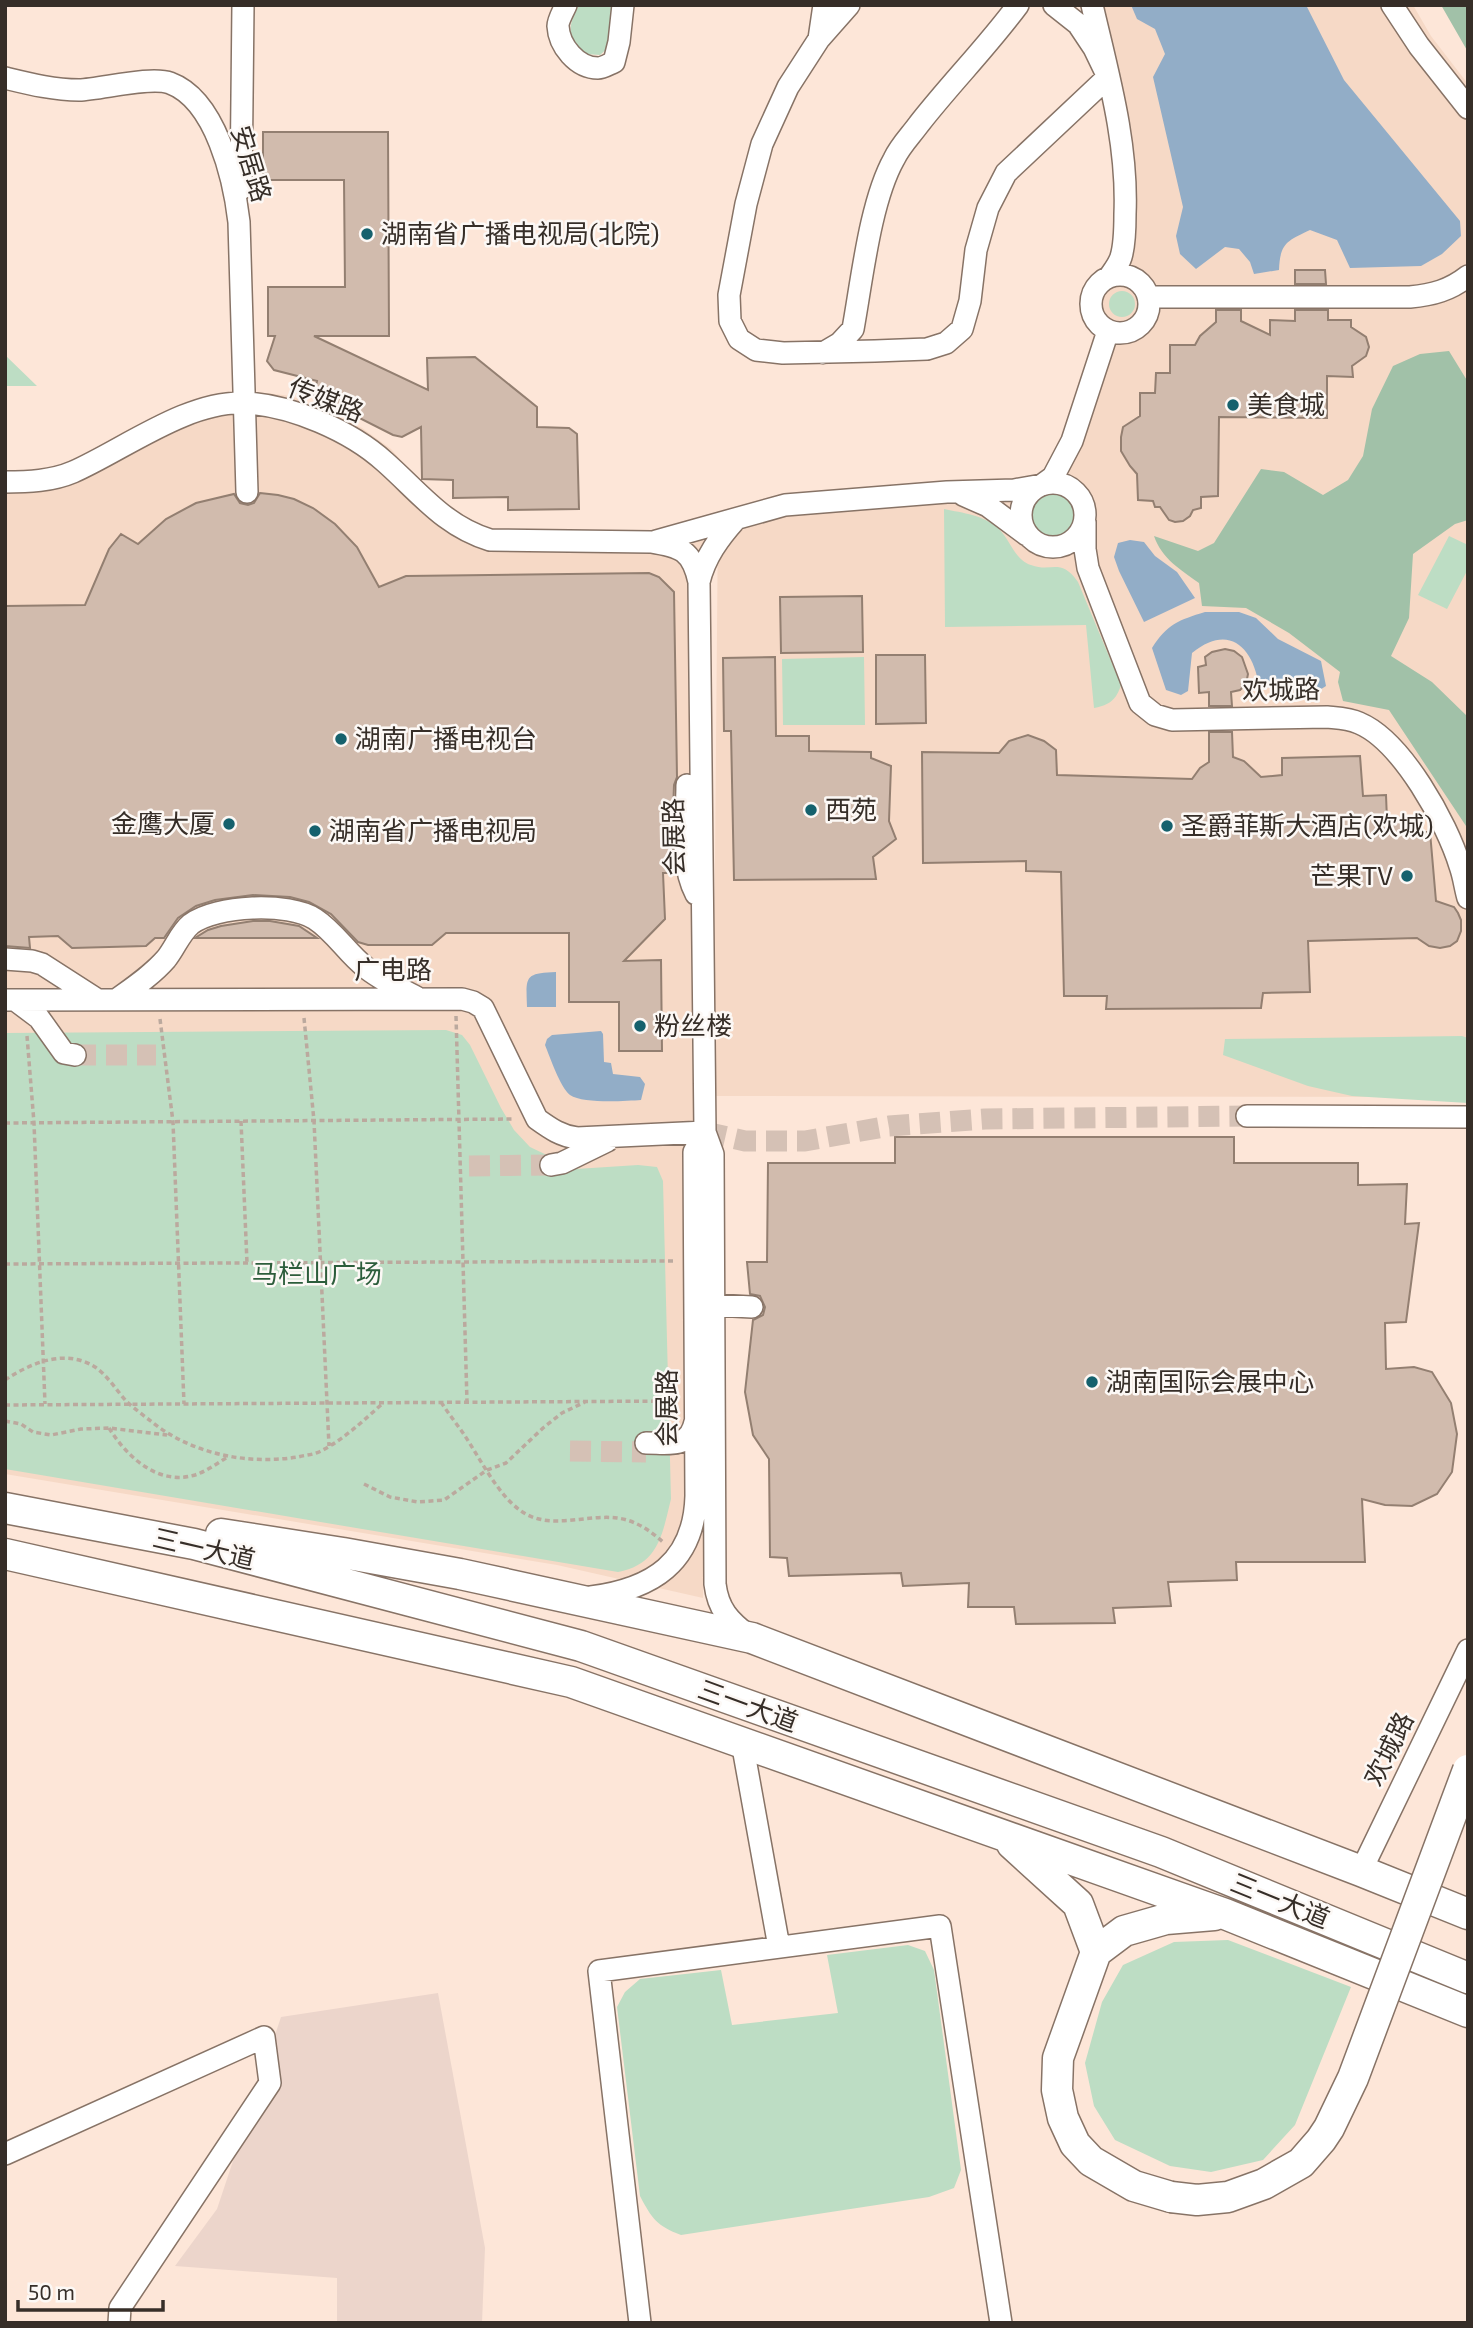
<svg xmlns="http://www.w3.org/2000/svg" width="1473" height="2328" viewBox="0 0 1473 2328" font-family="'Exo 2','Noto Sans SC',sans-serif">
<rect width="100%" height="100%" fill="#fde6d8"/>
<path fill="#f6d9c6" d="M1095,5H1413L1431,36L1468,84V1097L713,1096L718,514L1020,482L1034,478L1048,468L1060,453L1095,340L1087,322L1084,302L1087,288L1108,260L1116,238L1112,111Z
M256,392L292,396L362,428L391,449L414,475L454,510L486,528L515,531L646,532L672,529L706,520L703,1598L557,1565L5,1474V475L48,470L83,455L123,432L179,405L229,393Z"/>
<path fill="#ecd5cb" d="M438,1993L485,2248L482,2323H337V2278L175,2266L217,2209L281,2017Z"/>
<path fill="#bdddc4" d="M579,5H613L610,46L600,55L585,54C567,34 567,29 579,5Z
M1109 304a13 13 0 1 1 26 0a13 13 0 1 1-26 0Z
M5,355L37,386H5Z
M1031 516a22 22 0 1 1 44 0a22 22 0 1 1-44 0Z
M944,509C963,513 984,515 999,529C1011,541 1014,559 1031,565C1052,573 1060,557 1078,582L1121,685C1116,700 1110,705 1094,708L1086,625L945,627Z
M1449,536L1468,545V569L1447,609L1418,595Z
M864,657L865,725H783L782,659Z
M446,1030L462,1035L470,1045L501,1108L514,1130L530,1147L576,1169L638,1165L657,1167L663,1181L671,1499C662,1535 659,1564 618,1572L5,1469V1033Z
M1462,1036L1468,1038V1103L1352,1096L1308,1086L1223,1055L1225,1039Z
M1228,1940L1351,1987L1295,2125L1263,2160L1211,2172L1170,2166L1115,2140L1094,2106L1085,2063L1102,2002L1123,1965L1174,1942Z
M908,1945L925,1951L934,1970L961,2170L954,2188L929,2197L681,2235C657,2226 652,2219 640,2196L617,2007L625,1992L640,1979L721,1970L732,2025L838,2013L827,1955Z"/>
<path fill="#a1c1a8" d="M1441,5H1468V52Z
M1449,351L1468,382V520L1455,524L1413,554L1409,618L1391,656L1432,682L1468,717V829L1389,710L1343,701L1338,682L1340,672L1289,633L1246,608L1202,606L1199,583C1180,569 1162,559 1154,536L1198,551L1214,543L1261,469L1284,472L1323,495L1348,480L1363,456L1372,409L1393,366L1420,354Z"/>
<path fill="#92adc7" d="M1131,5H1306L1344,80L1460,221L1461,236L1442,254L1421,266L1350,268L1337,240L1310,230C1287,241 1280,243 1279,270L1254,274L1250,262L1239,249L1225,247L1196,269L1180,254L1176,236L1183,207L1153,77L1165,54L1155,29L1137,19Z
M1130,540L1144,542L1155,556L1177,572L1195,598L1144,622L1119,571L1114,557L1118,543Z
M1205,612H1239L1256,618L1278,639L1321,661L1326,686L1315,693L1259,686C1253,647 1229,623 1192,653L1188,691L1181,695L1166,690L1152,648C1167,624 1179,620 1205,612Z
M556,972V1007H527C526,977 524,973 556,972Z
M601,1031L603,1034L604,1062L611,1063L613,1074L640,1077L645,1084L641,1100C625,1101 583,1104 570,1095C560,1087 550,1057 545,1045L547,1039L552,1035Z"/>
<path fill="#d1bbad" stroke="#937f71" stroke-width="2" d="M263,132H388L389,336H314L428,390L427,358L475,357L537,407V427L569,428L577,434L579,509L508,510V497L453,498V480L422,479L421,427L402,437L393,435L314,395L317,381L274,370L267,361L275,336H268V287H345L344,180H263Z
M1295,270H1325L1326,284H1295Z
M1216,310H1241V321L1270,335V320L1295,321V310H1328V320H1351V327L1366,337L1369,347L1366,356L1352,366L1353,377L1327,376V418L1219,417L1218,496L1201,497V508L1193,510L1190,516L1183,521L1175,522L1169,520L1160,507H1155L1153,501L1138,500L1137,474L1130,466L1121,451V437L1123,427L1140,416V393H1155L1156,373H1170V345H1195L1200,336L1216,322Z
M260,493L278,495L294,499L313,508L335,524L357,547L379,587L406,576L649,573L659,577L674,592L677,777L674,785L672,841L675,873H663L665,919L624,961L661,960L662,1051H619V1002H569V933H446L432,945H368L358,942L331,914L309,902L290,897L253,895L215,900L196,906L178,918L164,938H155L146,946L72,948L58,936L29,937L30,948L5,946V606L85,605L109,549L121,534L138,544L166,519L196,503L234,494L240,503L248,505L254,503Z
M862,596L863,652L781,653L780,597Z
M1225,649L1234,651L1242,657L1248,674L1246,684L1240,690L1231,692L1232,706H1209V692L1199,693L1198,667L1206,665L1205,657L1212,652Z
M876,655H925L926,723L876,724Z
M775,657L776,736H809V751L871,752V758L891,766L889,821L896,839L873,857L876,879L734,880L731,731H724L723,658Z
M1209,732H1232L1233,757L1244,761L1261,777L1282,775V758L1360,756L1363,796L1386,795L1387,820L1411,818L1410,832H1430L1436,901L1454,907L1458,913L1461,920V931L1457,941L1450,946L1440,948L1429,946L1417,938L1308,941L1310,992L1263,993L1261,1008L1106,1009L1107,996H1064L1061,872L1026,871V861L923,863L922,752L999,753L1009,741L1028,735L1044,741L1056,750L1057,775L1192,779L1200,768L1209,762Z
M253,921H270L299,926L317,938H195L208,930L221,926Z
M895,1137H1234V1163H1358V1185L1407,1184L1405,1224L1419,1223L1406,1322L1385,1323L1386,1369L1414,1367L1432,1372L1451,1403L1457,1434L1452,1472L1437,1494L1412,1506L1385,1505L1362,1499L1365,1562H1236L1237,1580L1168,1582L1171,1606L1113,1608L1115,1623L1016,1624L1014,1607H968L969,1583L903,1586L901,1573L789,1576L787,1558L770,1557L769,1459L753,1435L745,1392L753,1320L763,1315L765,1307L760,1296L750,1294L747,1262H767L768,1163H895Z"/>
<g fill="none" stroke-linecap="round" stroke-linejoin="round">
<path stroke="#d5c1b5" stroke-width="21" stroke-dasharray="21 10" stroke-linecap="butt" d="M75,1055H156
M705,1132L745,1141H805L889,1126L985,1119L1247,1116
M469,1166L551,1165
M570,1451L646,1452"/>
<defs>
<path id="minor" d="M566,5C563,12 558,20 558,26C559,46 577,68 598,68C603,68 609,64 614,62L619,42L623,5
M849,5L819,39L788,87L762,144L746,204L729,295L730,321L739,339L756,350L783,353L875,351L927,349L946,343L962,329L970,301L976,250L988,208L1006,173L1108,77L1094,48L1078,24L1054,5
M1092,5C1108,74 1128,143 1125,214C1125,228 1125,244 1121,257C1119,264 1114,270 1110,276
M1392,5L1419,46L1468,108
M819,39L824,5
M5,78C30,84 54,90 79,90C102,89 151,76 170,83C216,100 234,179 239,222L247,492
M241,189L243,5
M1091 304a29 29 0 1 1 58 0a29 29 0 1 1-58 0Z
M1148,297H1410C1433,295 1450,290 1468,276
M823,353L840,343L853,329C862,280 870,202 894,159C900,146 911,135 919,124C951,83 987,47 1018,5
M5,482C28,482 52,481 73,472C123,450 188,400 245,403C291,405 351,431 385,462C420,493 444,526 490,540L651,542C681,547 692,550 699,582L705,1132L713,1154L715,1584C718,1609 729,1621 749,1636
M1021 515a32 32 0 1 1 64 0a32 32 0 1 1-64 0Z
M963,495L988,506L1027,535
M1085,522V549L1088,568L1140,703L1155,715L1172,720L1327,717C1338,718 1349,718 1359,723C1402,741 1447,823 1460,866C1464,877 1465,888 1468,898
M656,541L785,505L947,492L1014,490L1042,485L1053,477L1072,441L1108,331
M699,582C705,557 719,538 736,519
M687,785C687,820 679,862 696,894
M5,959L32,961L42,964L98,1000
M5,1000L462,999L473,1002L483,1008L537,1119C551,1129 561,1136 577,1138L705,1132
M15,1000L39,1018L64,1053L75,1055
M116,1000C134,987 152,975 166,959C175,948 180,933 191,924C216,905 289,902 315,919C335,932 347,953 365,967C380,980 400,988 416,997
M1247,1116L1468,1117
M551,1165L562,1163L607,1141
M702,1309L714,1305L752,1307
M646,1443C669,1443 689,1449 695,1422
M591,1597C652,1589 694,1563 696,1496L694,1152L705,1132
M742,1742L779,1947
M1361,1871L1468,1650
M5,2154L264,2037L270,2083L120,2308L119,2323
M640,2323L599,1971L940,1926L1001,2323"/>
<path id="highway" d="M5,1508L194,1544L581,1646L1161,1852L1468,1978
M221,1534L343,1553L460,1574L752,1638L1361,1871L1468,1914
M5,1554L571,1682L1225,1914L1468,2012
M1012,1844L1078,1904L1096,1952
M1171,2197L1134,2186L1091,2161L1075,2144L1063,2118L1057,2090L1058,2058L1096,1952L1124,1931L1166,1919L1214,1915"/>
</defs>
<use href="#minor" stroke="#877366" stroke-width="24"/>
<use href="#highway" stroke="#877366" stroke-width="33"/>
<path stroke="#bba99e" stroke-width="3.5" stroke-dasharray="5 3.5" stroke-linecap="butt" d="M456,1016L467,1402
M304,1018L314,1121L329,1446
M160,1019L173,1122L184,1404
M27,1036L34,1123L45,1404
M241,1121L247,1263
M5,1123L514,1119
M5,1264L675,1261
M5,1380C31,1363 65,1348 95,1367C107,1375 117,1391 127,1402C135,1409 144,1416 152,1422C192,1454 247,1465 298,1457C305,1455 312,1455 319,1452C343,1440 362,1422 382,1404
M441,1402C448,1413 456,1423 463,1433C480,1458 497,1494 521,1511C549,1531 586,1514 617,1518C635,1520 651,1531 664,1543
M5,1405L675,1401
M5,1421L21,1424L33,1432L51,1435L81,1429L109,1428L167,1435
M109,1428C127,1457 158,1486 195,1475C207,1471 218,1463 229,1456
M364,1484L390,1497L418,1502L444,1500L487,1470L506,1463L543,1428L562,1413L585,1402"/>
<use href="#minor" stroke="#fff" stroke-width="21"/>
<use href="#highway" stroke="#fff" stroke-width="30"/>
<defs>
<path id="highway-bridge" d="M1171,2197L1197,2200L1228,2197L1264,2184L1301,2163L1321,2140L1329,2128L1353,2078L1468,1770"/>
</defs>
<use href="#highway-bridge" stroke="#877366" stroke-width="33" stroke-linecap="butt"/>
<use href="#highway-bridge" stroke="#fff" stroke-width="30"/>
</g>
<g fill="#15616d" stroke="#fcf8f5" stroke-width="2.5">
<circle cx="367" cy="234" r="7"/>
<circle cx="1233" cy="405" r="7"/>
<circle cx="341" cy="739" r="7"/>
<circle cx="811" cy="810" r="7"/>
<circle cx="229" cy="824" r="7"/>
<circle cx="1167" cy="826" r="7"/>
<circle cx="315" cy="831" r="7"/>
<circle cx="1407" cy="876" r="7"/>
<circle cx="640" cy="1026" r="7"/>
<circle cx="1092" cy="1382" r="7"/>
</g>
<g text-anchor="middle" stroke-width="5" stroke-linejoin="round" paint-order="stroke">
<g font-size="26" fill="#362e28" stroke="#fcf8f5">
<text transform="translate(251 164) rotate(73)" y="9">安居路</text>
<text transform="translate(326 400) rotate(21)" y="9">传媒路</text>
<text transform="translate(1281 690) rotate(-1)" y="9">欢城路</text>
<text transform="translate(674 837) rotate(-91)" y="9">会展路</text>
<text x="393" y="979">广电路</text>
<text transform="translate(667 1408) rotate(-90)" y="9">会展路</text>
<text transform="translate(204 1549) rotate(13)" y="9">三一大道</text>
<text transform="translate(748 1706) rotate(20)" y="9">三一大道</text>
<text transform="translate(1389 1749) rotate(-64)" y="9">欢城路</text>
<text transform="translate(1280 1901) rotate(22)" y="9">三一大道</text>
</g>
<g font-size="26" fill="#362e28" stroke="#fcf8f5" text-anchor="start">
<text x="381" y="243">湖南省广播电视局(北院)</text>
<text x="1247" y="414">美食城</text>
<text x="355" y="748">湖南广播电视台</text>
<text x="825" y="819">西苑</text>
<text x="215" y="833" text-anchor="end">金鹰大厦</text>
<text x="1181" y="835">圣爵菲斯大酒店(欢城)</text>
<text x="329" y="840">湖南省广播电视局</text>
<text x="1393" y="885" text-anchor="end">芒果TV</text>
<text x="654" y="1035">粉丝楼</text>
<text x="1106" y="1391">湖南国际会展中心</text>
</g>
<g font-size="26" fill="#2c5d3b" stroke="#fcf8f5">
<text x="317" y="1283">马栏山广场</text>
</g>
</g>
<rect width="1473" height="2328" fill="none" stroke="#362e28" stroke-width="14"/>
<path d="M18 2300v10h145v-10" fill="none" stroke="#362e28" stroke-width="3.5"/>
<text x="28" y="2300" font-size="21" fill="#362e28" stroke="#fcf8f5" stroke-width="5" paint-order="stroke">50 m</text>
</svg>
